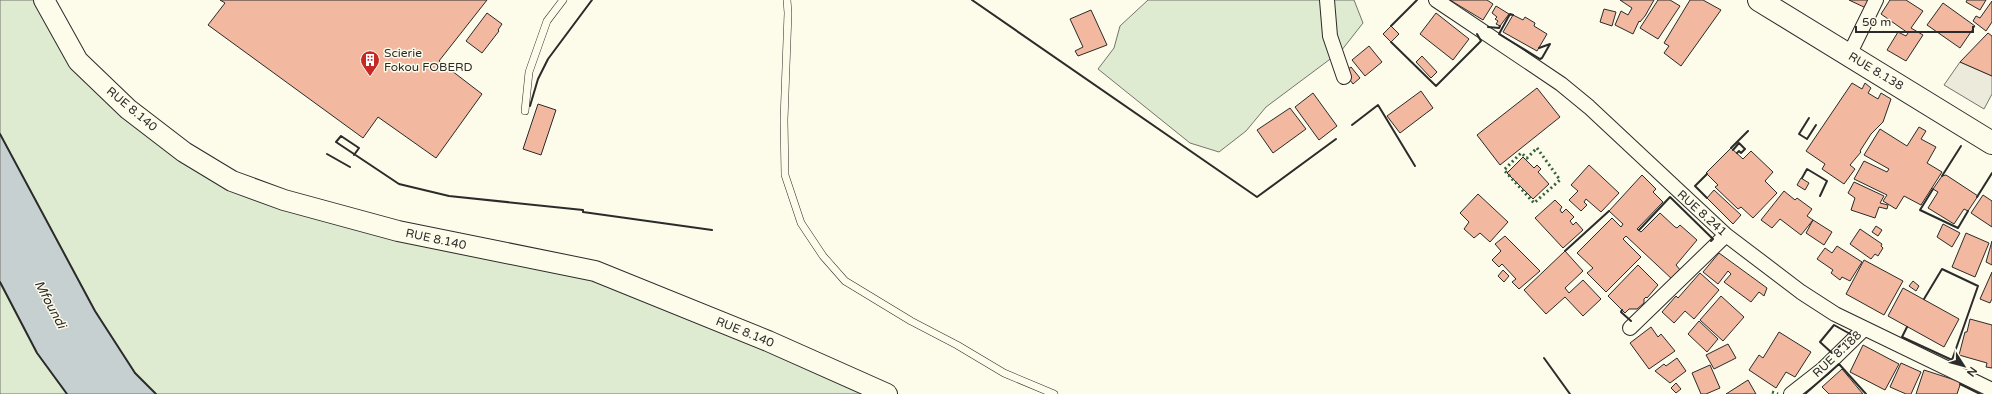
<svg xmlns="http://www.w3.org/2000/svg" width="1992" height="394" viewBox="0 0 1992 394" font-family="'Varela Round',sans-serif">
<rect width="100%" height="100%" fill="#fdfbea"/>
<path fill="#deebd1" stroke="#74746e" d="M0,0H44L78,61L232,181L595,271L887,394H156L135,373L95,311L0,134Z
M1148,0H1354L1363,23L1341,51L1266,107L1246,131L1219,152L1190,143L1098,69L1114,48L1120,26Z
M0,282L37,353L67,394H0Z"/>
<path fill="#eceadb" stroke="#74746e" d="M1960,62L1992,76V94L1984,109L1944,85Z"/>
<path fill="#c7d0d0" stroke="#74746e" d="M0,134L95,311L135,373L156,394H67L37,353L0,282Z"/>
<path fill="#f2b8a0" stroke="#2b2b2b" d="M220,0H487L439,61L482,94L436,158L378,117L363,138L208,25L225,3Z
M1450,0H1487L1493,4L1483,20Z
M1620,0H1654L1645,16L1640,22L1639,21L1633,34L1615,25L1621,11L1628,15L1632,8Z
M1658,0H1670L1680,6L1658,39L1640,28Z
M1690,0H1703L1721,10L1681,66L1664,53L1669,46L1664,43Z
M1849,0H1872L1868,9Z
M1890,0H1906L1923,11L1911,28L1923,35L1906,61L1887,50L1898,32L1906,36L1908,33L1881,14Z
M1967,0H1986L1980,10L1966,2Z
M1992,1V22L1986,31L1973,21L1976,16L1980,18Z
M1943,3L1975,26L1960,48L1927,25Z
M1496,6L1509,14L1500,26L1496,24L1498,21L1495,19L1497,17L1492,13Z
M1604,9L1616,12L1612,26L1600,22Z
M1091,10L1107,45L1078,56L1075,51L1083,47L1070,19Z
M487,13L502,24L498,30L499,31L482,53L466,41Z
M1436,13L1469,39L1453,60L1420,34Z
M1513,15L1523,20L1525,17L1535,23L1534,26L1547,34L1537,51L1503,32Z
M1391,26L1399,34L1391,42L1383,34Z
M1988,33L1992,36V76L1960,62Z
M1369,46L1382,62L1365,76L1352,60Z
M1422,56L1437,72L1431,78L1416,62Z
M1351,67L1360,78L1353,84L1344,72Z
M1852,83L1862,89L1865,83L1871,88L1868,93L1878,99L1881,93L1891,99L1883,122L1871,134L1860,151L1861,152L1850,165L1855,169L1844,184L1822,169L1825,164L1806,151Z
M1537,88L1560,117L1500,165L1477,135Z
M1421,91L1433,108L1400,133L1387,116Z
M1313,93L1337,126L1319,140L1295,107Z
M538,104L556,110L541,155L523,149Z
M1290,108L1306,129L1273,153L1257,130Z
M1919,127L1926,131L1921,139L1936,147L1927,163L1942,172L1921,205L1904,196L1896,209L1883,201L1887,195L1854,179L1864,161L1887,172L1889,169L1864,155L1880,129L1907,146Z
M1731,148L1743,159L1751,151L1773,172L1765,181L1777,193L1753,218L1741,207L1738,209L1715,187L1718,185L1706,173Z
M1523,157L1534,168L1537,165L1541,169L1538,172L1549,184L1533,199L1507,173Z
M1589,165L1619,193L1601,212L1586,199L1584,202L1587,205L1581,211L1569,200L1578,191L1571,185Z
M1642,175L1656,189L1653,192L1663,202L1637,229L1641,232L1660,213L1675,227L1677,228L1680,225L1697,240L1676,265L1681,271L1673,280L1626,236L1623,239L1641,257L1606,292L1587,273L1593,268L1577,253L1612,218L1621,227L1623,224L1609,211Z
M1946,175L1978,196L1968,211L1964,209L1954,224L1928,208L1938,192L1933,189L1942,176Z
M1801,178L1809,183L1805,190L1797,185Z
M1854,182L1884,196L1880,203L1888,205L1887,209L1879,207L1875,218L1851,210L1855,198L1848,193Z
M1714,190L1741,215L1733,224L1707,198Z
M1784,191L1795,200L1797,198L1812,209L1807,216L1813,220L1801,235L1780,219L1772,228L1761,220Z
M1478,194L1508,222L1490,242L1480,233L1474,238L1464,229L1469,222L1460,213Z
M1983,195L1992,201V227L1971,213Z
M1555,200L1562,207L1560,210L1562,213L1566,209L1574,217L1570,221L1573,225L1576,222L1583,230L1563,248L1535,218Z
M1813,220L1832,232L1824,245L1806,233Z
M1943,224L1960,233L1952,247L1937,237Z
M1876,226L1882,230L1878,236L1872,232Z
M1860,229L1882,244L1881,246L1883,248L1878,256L1875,254L1871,259L1850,244Z
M1966,233L1989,243L1975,277L1952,267Z
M1505,236L1540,271L1519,289L1512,282L1516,279L1502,264L1499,267L1492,260L1501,251L1495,244Z
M1992,241V265L1986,262Z
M1837,246L1862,262L1850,281L1842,277L1840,280L1831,273L1833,270L1817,259L1825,248L1832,253Z
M1565,251L1583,271L1565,288L1569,293L1583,280L1601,299L1583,316L1565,297L1546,314L1524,290Z
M1719,253L1767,288L1764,296L1759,292L1751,302L1724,282L1731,274L1728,271L1718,284L1703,272Z
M1864,260L1903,281L1884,315L1846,294Z
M1638,265L1658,285L1647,298L1646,297L1644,299V303L1637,309H1629L1625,313L1608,296Z
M1503,270L1509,276L1504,282L1498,276Z
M1992,272V299L1990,303L1980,299Z
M1700,273L1719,290L1694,319L1685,311L1674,323L1662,312L1676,296L1678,298Z
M1913,281L1919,286L1916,291L1909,286Z
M1903,288L1959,319L1944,347L1888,316Z
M1721,296L1744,317L1723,341L1700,320Z
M1970,319L1992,325V368L1986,367L1987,363L1959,355L1965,332H1967Z
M1699,321L1718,339L1707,352L1688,334Z
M1651,327L1658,337L1661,334L1675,351L1649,369L1630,343Z
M1779,332L1811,352L1795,377L1786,372L1776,388L1749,370L1759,355L1763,358Z
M1728,344L1736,358L1714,369L1706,355Z
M1863,345L1899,364L1885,390L1850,372Z
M1677,358L1686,371L1670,383L1655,371L1664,364L1666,366Z
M1901,363L1921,372L1911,394H1906L1890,387Z
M1710,365L1720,388L1706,394H1701L1692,373Z
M1842,369L1863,394H1829L1822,387Z
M1924,370L1961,382L1957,394H1916Z
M1748,380L1756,394H1726Z
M1676,383L1681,389L1676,393L1671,388Z"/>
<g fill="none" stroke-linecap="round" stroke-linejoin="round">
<defs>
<path id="service" d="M787,0L788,13L784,120L785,175L801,223L823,256L845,281L911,321L957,345L1004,373L1054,394
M525,111L529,72L547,21L563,0"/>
<path id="minor" d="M1327,0L1330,36L1344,77
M1436,0L1561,84L1589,107L1726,235L1801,292L1835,314L1992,390
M1849,55L1876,0
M1630,328L1726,235
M1791,394L1823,369L1864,329"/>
<path id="secondary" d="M44,0L78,61L128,109L184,152L232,181L284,200L398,231L595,271L768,341L887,394"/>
<path id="primary" d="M1759,0L1992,143"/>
</defs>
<use href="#service" stroke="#2b2b2b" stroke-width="8"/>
<use href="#minor" stroke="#2b2b2b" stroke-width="16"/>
<use href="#secondary" stroke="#2b2b2b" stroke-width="22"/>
<use href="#primary" stroke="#2b2b2b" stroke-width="24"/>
<use href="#service" stroke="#fdfbea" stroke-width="7"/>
<use href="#minor" stroke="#fdfbea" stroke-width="14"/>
<use href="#secondary" stroke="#fdfbea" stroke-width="20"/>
<use href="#primary" stroke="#fdfbea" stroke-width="22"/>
<path stroke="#34623c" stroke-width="3" stroke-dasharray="2 3" stroke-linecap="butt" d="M1537,148L1560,180L1534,203L1504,170L1521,153L1527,158Z
M1772,392L1778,394"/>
<path stroke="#2b2b2b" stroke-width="2" d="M972,0L1257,197L1336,139
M1513,15L1510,14L1499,34L1540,59L1542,58L1550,44L1539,48
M1391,26L1417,0
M1488,27L1499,28L1500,26
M1391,42L1436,86L1481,41L1477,34
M530,106L538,79L548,59L592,0
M1809,118L1799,134L1807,139L1816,125
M1352,125L1378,105L1415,166
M0,134L95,311L135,373L156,394
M1731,148L1748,131
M1733,150L1739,143L1745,149L1741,153L1739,151L1737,153
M327,154L350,167
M354,155L359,148L341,136L336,142L399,184L449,196L583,210V212L712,230
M1942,176L1961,146
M1802,178L1807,169L1827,181L1820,196
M1933,189L1920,210L1958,228L1968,211
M1977,197L1992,173
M1707,198L1695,186L1707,174
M1639,230L1670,197L1713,239L1711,241
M1565,251L1609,211
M0,282L37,353L67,394
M1622,310L1621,312L1631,321
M1834,325L1852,335L1832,353L1820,342Z
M1907,327L1902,337L1952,360L1978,286L1942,269L1924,299
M1544,358L1570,394
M1960,384L1980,394
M1805,394L1839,364L1866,394"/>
</g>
<defs>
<symbol id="building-pin" viewBox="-11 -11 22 30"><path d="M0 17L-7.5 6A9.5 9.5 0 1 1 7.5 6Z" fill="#c62828" stroke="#fdfbea"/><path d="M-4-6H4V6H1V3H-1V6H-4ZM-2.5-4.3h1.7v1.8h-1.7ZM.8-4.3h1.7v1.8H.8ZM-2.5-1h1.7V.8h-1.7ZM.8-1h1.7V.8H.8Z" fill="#fff"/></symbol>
</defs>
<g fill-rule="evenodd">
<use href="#building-pin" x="359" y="49" width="22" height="30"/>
</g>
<g text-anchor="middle" stroke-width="3" stroke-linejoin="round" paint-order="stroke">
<g font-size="12" fill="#2b2b2b" stroke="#fdfbea" text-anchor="start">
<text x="384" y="57">Scierie<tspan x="384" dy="14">Fokou FOBERD</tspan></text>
</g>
<g font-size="12" fill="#2b2b2b" stroke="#fdfbea">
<text transform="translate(1876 71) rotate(31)" y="4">RUE 8.138</text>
<text transform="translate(132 109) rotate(40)" y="4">RUE 8.140</text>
<text transform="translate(1702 213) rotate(42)" y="4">RUE 8.241</text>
<text transform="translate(436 239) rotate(12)" y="4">RUE 8.140</text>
<text transform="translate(745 332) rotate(22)" y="4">RUE 8.140</text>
<text transform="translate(1837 354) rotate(-43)" y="4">RUE 8.188</text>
</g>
<g font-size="13" font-style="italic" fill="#2b2b2b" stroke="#fdfbea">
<text transform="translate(51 304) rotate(62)" y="5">Mfoundi</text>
</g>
</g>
<g transform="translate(1964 366) rotate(126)" stroke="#fdfbea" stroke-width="3" paint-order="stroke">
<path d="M0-3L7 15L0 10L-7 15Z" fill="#2b2b2b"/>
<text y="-6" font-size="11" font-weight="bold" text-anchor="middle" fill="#2b2b2b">N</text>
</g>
<path d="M1856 26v6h117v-6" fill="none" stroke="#2b2b2b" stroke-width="2"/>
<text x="1862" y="26" font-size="12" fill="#2b2b2b" stroke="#fdfbea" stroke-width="3" paint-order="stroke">50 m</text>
</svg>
